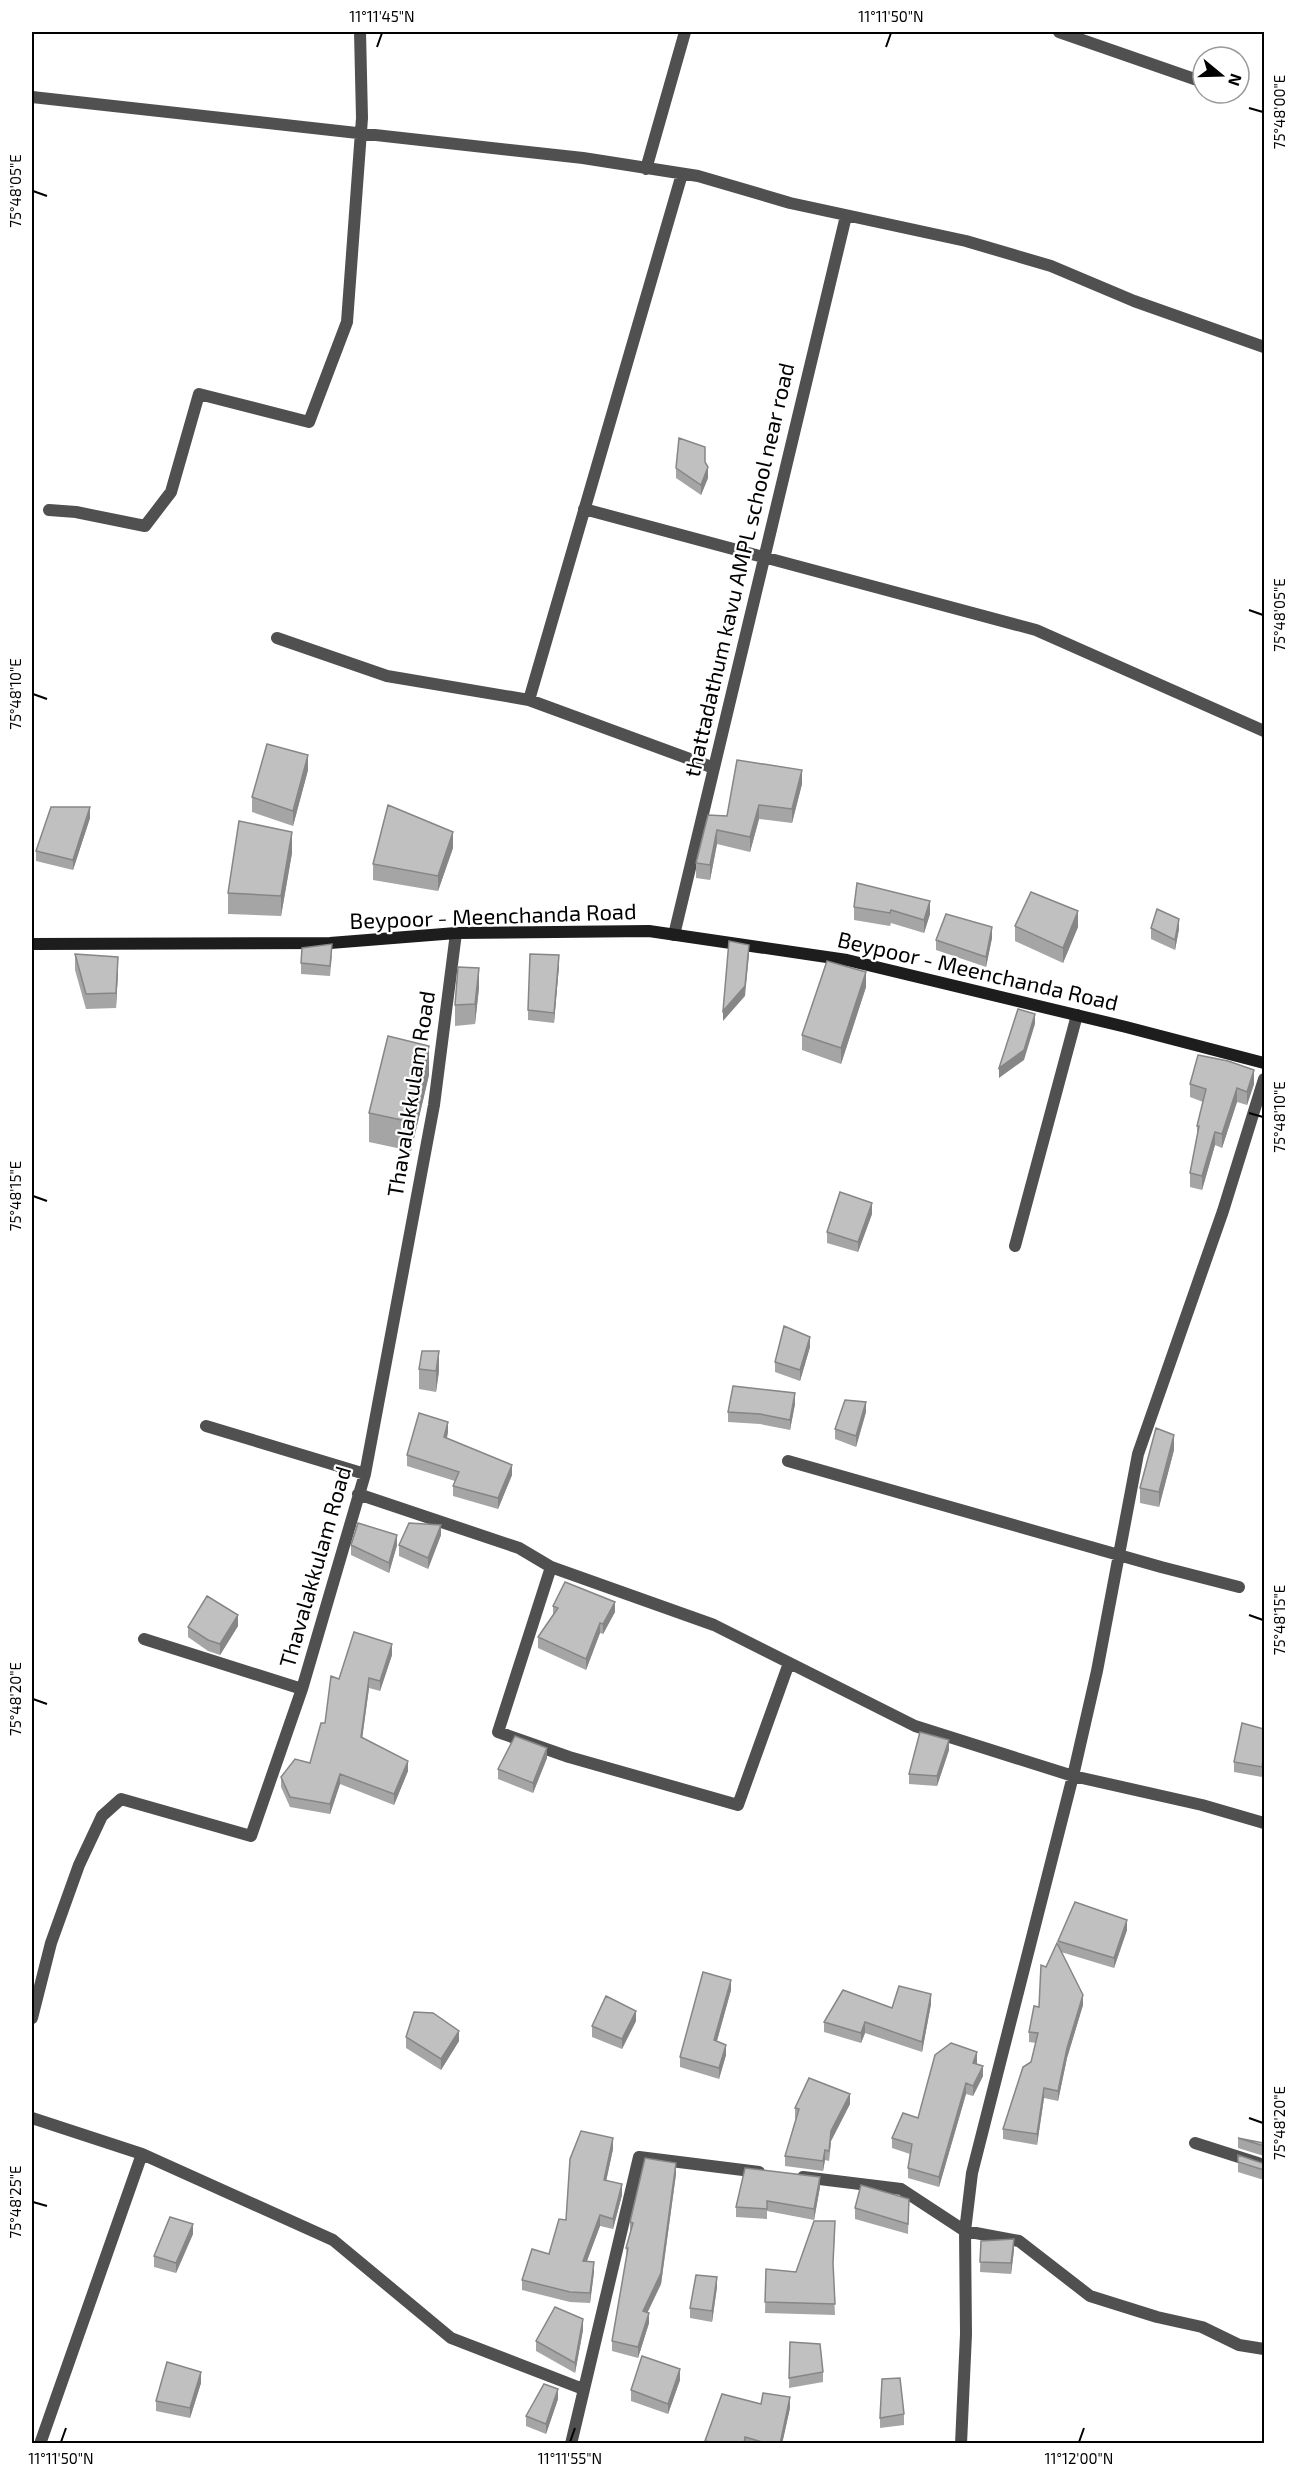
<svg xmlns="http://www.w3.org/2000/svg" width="1296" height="2475" viewBox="0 0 1296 2475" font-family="'Exo 2',sans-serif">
<rect width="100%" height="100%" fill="#fff"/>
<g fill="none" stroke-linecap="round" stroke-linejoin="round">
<path stroke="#505050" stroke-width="12" d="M1059,32L1203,82
M32,97L583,158L698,176L790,203L966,241L1051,266L1134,301L1264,347
M646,169L685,32
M584,509L1036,630L1264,731
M49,510L76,512L145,526L171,492L199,394L309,422L347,322L362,118L360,32
M277,638L387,676L529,700L714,768
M529,700L682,174
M674,935L846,216
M1015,1246L1077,1015
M206,1426L365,1474
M788,1461L1161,1567L1239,1587
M358,1494L519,1548L551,1567L714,1625L915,1726L1073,1776L1202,1805L1264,1823
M551,1567L498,1732L569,1757L738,1805L789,1663
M144,1639L302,1689
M32,2018L51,1943L79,1865L102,1816L121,1799L251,1836L302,1689L365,1474L434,1105L456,933
M32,2118L142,2154L333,2240L451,2338L583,2389
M1195,2143L1264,2165
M803,2177L901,2189L965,2231L1019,2241L1090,2296L1157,2317L1202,2327L1239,2345L1264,2349
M40,2444L142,2154
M571,2444L639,2157L759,2172
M961,2444L966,2334L965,2231L972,2173L1073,1776L1097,1671L1138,1454L1223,1211L1264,1079"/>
<path stroke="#1d1d1d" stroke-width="12" d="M32,944L330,943L456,933L649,931L847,960L1126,1027L1264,1063"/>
</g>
<path fill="#a5a5a5" d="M705,462L708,478L701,495L676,478V468Z
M308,770L293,826L252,812V797Z
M802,784L792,823L759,819L750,852L717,844L710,880L696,878V863L708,815L727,816Z
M90,818L73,870L36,861V851Z
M453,848L438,891L373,880V864Z
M292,853L281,916L228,914V893Z
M854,907L930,914L924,933L891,923L890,926L854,920Z
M1015,926L1078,927L1063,963L1015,941Z
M1151,928L1179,929L1175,950L1151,939Z
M992,938L986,967L936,950V940Z
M75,954L118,972L116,1008L86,1009L75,970Z
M332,955L330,976L301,974V963Z
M559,966L554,1023L528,1020V1010Z
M866,987L841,1064L802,1050V1035Z
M479,988L475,1024L455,1026V1005Z
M429,1075L411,1151L369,1142V1113Z
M1190,1084H1254L1247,1105L1237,1102L1222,1148L1215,1145L1202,1190L1190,1187V1173L1197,1139V1126L1203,1102L1190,1097Z
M872,1214L858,1252L827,1243V1232Z
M810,1347L800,1381L775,1372V1362Z
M419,1369L439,1371L436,1392L419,1389Z
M795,1404L790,1430L760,1424L728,1422V1412Z
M866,1412L856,1447L835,1439V1429Z
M448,1432L447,1438L512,1475L498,1509L453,1496V1486L455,1481L407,1466V1455Z
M1174,1450L1159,1507L1140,1503V1488Z
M441,1535L428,1569L399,1556V1545Z
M351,1545H397L389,1573L351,1555Z
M553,1606L615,1612L603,1634L600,1633L586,1670L538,1648V1637L553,1616Z
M238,1626L220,1655L208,1651L188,1637V1627Z
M392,1655L380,1691L369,1688L362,1738L408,1771L394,1805L340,1784L330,1814L290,1807L281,1787V1777L310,1763L325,1723L339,1679Z
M1264,1729L1262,1777L1234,1772V1762Z
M949,1750L937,1786L909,1784V1774Z
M547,1758L533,1793L498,1779V1769Z
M1127,1930L1114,1968L1061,1952L1083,2005L1067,2058L1058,2101L1044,2098L1037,2145L1003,2139V2129L1031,2062L1036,2043L1029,2042V2032L1039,2007L1046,1967L1058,1945V1941Z
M731,1990L717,2041L726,2055L719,2079L680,2067V2057Z
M931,2004L922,2052L865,2033L861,2043L824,2032V2022L892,2008Z
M636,2021L622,2049L592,2037V2026Z
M406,2037L459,2041L441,2070L406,2048Z
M977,2063V2064L983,2076L973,2096L966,2094L939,2187L908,2178V2168L910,2154L892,2148V2138L918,2118Z
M850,2104L831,2141L829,2161L825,2160L823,2171L785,2166V2156L796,2119L795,2118V2108Z
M1238,2138L1264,2143V2156L1238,2148Z
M613,2149L606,2181L622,2195L613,2229L600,2226L586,2262L594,2272L590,2303L570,2302L522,2290V2280L549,2254L566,2220Z
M1238,2155L1262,2163L1264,2162V2180L1238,2172Z
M676,2174L661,2284L647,2313L649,2323L638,2358L612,2351V2341L627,2258L626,2248L630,2233V2222Z
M820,2187L814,2220L767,2211V2219L736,2217V2207Z
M909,2199L908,2234L855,2219V2208Z
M835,2231L833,2268L835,2315L765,2313L766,2269L796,2272Z
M193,2234L176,2273L154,2267V2256Z
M981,2241L1014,2250L1011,2274L980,2272Z
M717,2287L712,2322L690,2318V2308Z
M583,2330L575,2373L536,2351V2341Z
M790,2342L823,2372V2382L789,2388Z
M680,2380L668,2414L631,2401V2390Z
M201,2383L190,2418L156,2411V2401Z
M558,2399L546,2434L526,2426V2416Z
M761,2404L790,2408L782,2444H705V2441Z
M904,2414V2425L880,2428V2418Z"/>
<path fill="#868686" d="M708,467V478L701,495V485Z
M308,755V770L293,826V811Z
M802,770V784L792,823V809Z
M759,805V819L750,852V837Z
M90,807V818L73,870V860Z
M717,830V844L710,880V865Z
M292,832V853L281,916V896Z
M453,832V848L438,891V876Z
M930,901V914L924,933V920Z
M1078,911V927L1063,963V948Z
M1179,919V929L1175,950V940Z
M992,927V938L986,967V957Z
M749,945V955L745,996L723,1021V1011Z
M559,955V966L554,1023V1013Z
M118,957V972L116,1008V993Z
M479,968V988L475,1024V1004Z
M866,972V987L841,1064V1048Z
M1035,1014V1024L1024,1060L999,1078V1068Z
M429,1046V1075L411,1151V1122Z
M1254,1070V1084L1247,1105V1092Z
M1237,1088V1102L1222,1148V1134Z
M1215,1132V1145L1202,1190V1176Z
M872,1203V1214L858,1252V1242Z
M810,1337V1347L800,1381V1370Z
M439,1351V1371L436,1392V1371Z
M795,1393V1404L790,1430V1420Z
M866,1402V1412L856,1447V1436Z
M448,1422V1432L444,1448V1437Z
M1174,1435V1450L1159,1507V1492Z
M512,1465V1475L498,1509V1498Z
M441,1525V1535L428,1569V1558Z
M397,1535V1545L389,1573V1563Z
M615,1602V1612L603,1634V1624Z
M238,1615V1626L220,1655V1644Z
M600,1623V1633L586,1670V1659Z
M392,1644V1655L380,1691V1681Z
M369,1678V1688L361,1747V1737Z
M949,1740V1750L937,1786V1776Z
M547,1748V1758L533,1793V1783Z
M1264,1753V1763L1262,1777V1767Z
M408,1761V1771L394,1805V1794Z
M340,1774V1784L330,1814V1804Z
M1127,1920V1930L1114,1968V1958Z
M731,1980V1990L714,2051V2040Z
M931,1994V2004L922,2052V2042Z
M1083,1995V2005L1067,2058L1058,2101V2091L1067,2048Z
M636,2011V2021L622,2049V2039Z
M865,2022V2033L861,2043V2033Z
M459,2031V2041L441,2070V2059Z
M726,2045V2055L719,2079V2068Z
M977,2052V2063L973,2073V2063Z
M983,2066V2076L973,2096V2086Z
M966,2083V2094L939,2187V2177Z
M1044,2088V2098L1037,2145V2134Z
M850,2094V2104L831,2141L829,2161L831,2131Z
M613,2138V2149L604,2191V2180Z
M825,2150V2160L823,2171V2161Z
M676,2163V2174L661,2284L643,2322V2311Z
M820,2177V2187L814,2220V2209Z
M622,2184V2195L613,2229V2219Z
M600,2215V2226L583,2272V2261Z
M193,2224V2234L176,2273V2263Z
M1014,2239V2250L1011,2274V2263Z
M594,2262V2272L590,2303V2293Z
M717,2277V2287L712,2322V2311Z
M649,2313V2323L638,2358V2347Z
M583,2319V2330L575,2373V2363Z
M680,2369V2380L668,2414V2404Z
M201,2372V2383L190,2418V2408Z
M558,2389V2399L546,2434V2424Z
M790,2397V2408L782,2444H780Z"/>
<path fill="#c0c0c0" stroke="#868686" stroke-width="1.5" d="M679,438L705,447V462L708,467L701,485L676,468Z
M267,744L308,755L293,811L252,797Z
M737,760L802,770L792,809L759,805L750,837L717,830L710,865L696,863L708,815L727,816Z
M388,805L453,832L438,876L373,864Z
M51,807H90L73,860L36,851Z
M239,821L292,832L281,896L228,893Z
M857,883L930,901L924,920L891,910L890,913L854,907Z
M1031,892L1078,911L1063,948L1015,926Z
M1157,909L1179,919L1175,940L1151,928Z
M946,914L992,927L986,957L936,940Z
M729,941L749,945L745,986L723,1011Z
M332,944L330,966L301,963L302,948Z
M75,954L118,957L116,993L86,994Z
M530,954L559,955L554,1013L528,1010Z
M827,961L866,972L841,1048L802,1035Z
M458,967L479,968L475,1004L455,1005Z
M1018,1009L1035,1014L1024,1050L999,1068Z
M388,1036L429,1046L411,1122L369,1113Z
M1198,1055L1228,1061L1254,1070L1247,1092L1237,1088L1222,1134L1215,1132L1202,1176L1190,1173L1199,1126H1197L1206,1089L1190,1084Z
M840,1192L872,1203L858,1242L827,1232Z
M784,1326L810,1337L800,1370L775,1362Z
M422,1351H439L436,1371L419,1369Z
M733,1386L795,1393L790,1420L760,1414L728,1412Z
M845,1400L866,1402L856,1436L835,1429Z
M419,1413L448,1422L444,1437L512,1465L498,1498L453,1486L459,1472L407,1455Z
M1156,1428L1174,1435L1159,1492L1140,1488Z
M358,1523L397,1535L389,1563L351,1545Z
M409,1523L441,1525L428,1558L399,1545Z
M565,1582L615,1602L603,1624L600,1623L586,1659L538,1637L558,1608L553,1606Z
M207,1596L238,1615L220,1644L208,1640L188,1627Z
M354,1632L392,1644L380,1681L369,1678L361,1737L408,1761L394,1794L340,1774L330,1804L290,1797L281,1777L295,1759L310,1763L321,1723H325L331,1676L339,1679Z
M1242,1723L1264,1729V1753L1262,1767L1234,1762Z
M920,1732L949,1740L937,1776L909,1774Z
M515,1736L547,1748L533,1783L498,1769Z
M1075,1902L1127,1920L1114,1958L1058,1941Z
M1057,1943L1083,1995L1067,2048L1058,2091L1044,2088L1037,2134L1003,2129L1023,2067L1031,2062L1038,2033L1029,2032L1034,2006L1039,2007L1041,1965L1046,1967Z
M703,1972L731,1980L714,2040L726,2045L719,2068L680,2057Z
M899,1986L931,1994L922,2042L865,2022L861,2033L824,2022L843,1990L892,2008Z
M606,1996L636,2011L622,2039L592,2026Z
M414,2012L433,2013L459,2031L441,2059L406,2037Z
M951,2043L977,2052L973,2063L983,2066L973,2086L966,2083L939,2177L908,2168L912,2144L892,2138L903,2113L918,2118L935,2055Z
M809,2078L850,2094L831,2131L829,2151L825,2150L823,2161L785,2156L799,2109L795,2108Z
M581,2131L613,2138L604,2180L622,2184L613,2219L600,2215L583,2261L594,2262L590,2293L570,2292L522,2280L532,2249L549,2254L559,2219L566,2220L570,2159Z
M1238,2138L1264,2143V2146Z
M1238,2155L1262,2163L1264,2162V2170L1238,2162Z
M645,2158L676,2163L661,2273L643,2311L649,2313L638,2347L612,2341L628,2248H626L633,2223L630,2222Z
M745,2168L820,2177L814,2209L767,2201V2209L736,2207Z
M861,2185L909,2199L908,2224L855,2208Z
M170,2217L193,2224L176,2263L154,2256Z
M814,2221H835L833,2263L835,2304L765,2302L766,2269L796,2272Z
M1014,2239L1011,2263L980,2262L981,2241Z
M696,2275L717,2277L712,2311L690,2308Z
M555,2307L583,2319L575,2363L536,2341Z
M790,2342L820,2344L823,2372L789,2378Z
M642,2356L680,2369L668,2404L631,2390Z
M167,2362L201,2372L190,2408L156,2401Z
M900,2378L904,2414L880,2418L882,2379Z
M544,2384L558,2389L546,2424L526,2416Z
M763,2393L790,2397L780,2444H769L745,2437L744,2444H711V2442L705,2441L722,2394L761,2404Z"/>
<path fill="none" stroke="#000" stroke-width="2" d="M377,47L382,33M886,47L891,33M1249,108L1263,112M33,191L47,196M1249,610L1263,615M33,694L47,699M1249,1113L1263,1117M33,1196L47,1201M1249,1615L1263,1620M33,1699L47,1704M1249,2118L1263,2123M33,2202L47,2206M61,2442L66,2428M570,2442L575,2428M1079,2442L1084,2428"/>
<g text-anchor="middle" stroke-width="4.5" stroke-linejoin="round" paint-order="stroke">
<g font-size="22" fill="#000" stroke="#fff">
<text transform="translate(739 570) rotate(-77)" y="8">thattadathum kavu AMPL school near road</text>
<text transform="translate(493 916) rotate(-2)" y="8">Beypoor - Meenchanda Road</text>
<text transform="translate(978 971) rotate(13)" y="8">Beypoor - Meenchanda Road</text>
<text transform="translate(411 1094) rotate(-81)" y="8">Thavalakkulam Road</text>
<text transform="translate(315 1567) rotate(-74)" y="8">Thavalakkulam Road</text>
</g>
</g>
<rect width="1296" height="2475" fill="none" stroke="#ffffff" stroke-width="66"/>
<g transform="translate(1221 75) rotate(109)"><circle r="28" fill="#ffffff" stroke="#999999" stroke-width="1.5"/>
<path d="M0-4.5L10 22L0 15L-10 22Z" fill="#000000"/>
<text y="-9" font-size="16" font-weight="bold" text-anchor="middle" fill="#000000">N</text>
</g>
<rect x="33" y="33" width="1230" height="2409" fill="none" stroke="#000" stroke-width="2"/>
<g font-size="15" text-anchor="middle" fill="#000">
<text x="382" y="22">11°11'45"N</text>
<text x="891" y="22">11°11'50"N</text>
<text transform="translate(1280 112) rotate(-90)" y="5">75°48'00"E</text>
<text transform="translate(16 191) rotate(-90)" y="5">75°48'05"E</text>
<text transform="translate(1280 615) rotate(-90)" y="5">75°48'05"E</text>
<text transform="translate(16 694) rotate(-90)" y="5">75°48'10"E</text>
<text transform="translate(1280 1117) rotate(-90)" y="5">75°48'10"E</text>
<text transform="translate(16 1196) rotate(-90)" y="5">75°48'15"E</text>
<text transform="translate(1280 1620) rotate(-90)" y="5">75°48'15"E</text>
<text transform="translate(16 1699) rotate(-90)" y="5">75°48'20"E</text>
<text transform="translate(1280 2123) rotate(-90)" y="5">75°48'20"E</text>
<text transform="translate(16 2202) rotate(-90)" y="5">75°48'25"E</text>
<text x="61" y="2464">11°11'50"N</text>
<text x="570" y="2464">11°11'55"N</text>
<text x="1079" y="2464">11°12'00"N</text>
</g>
</svg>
